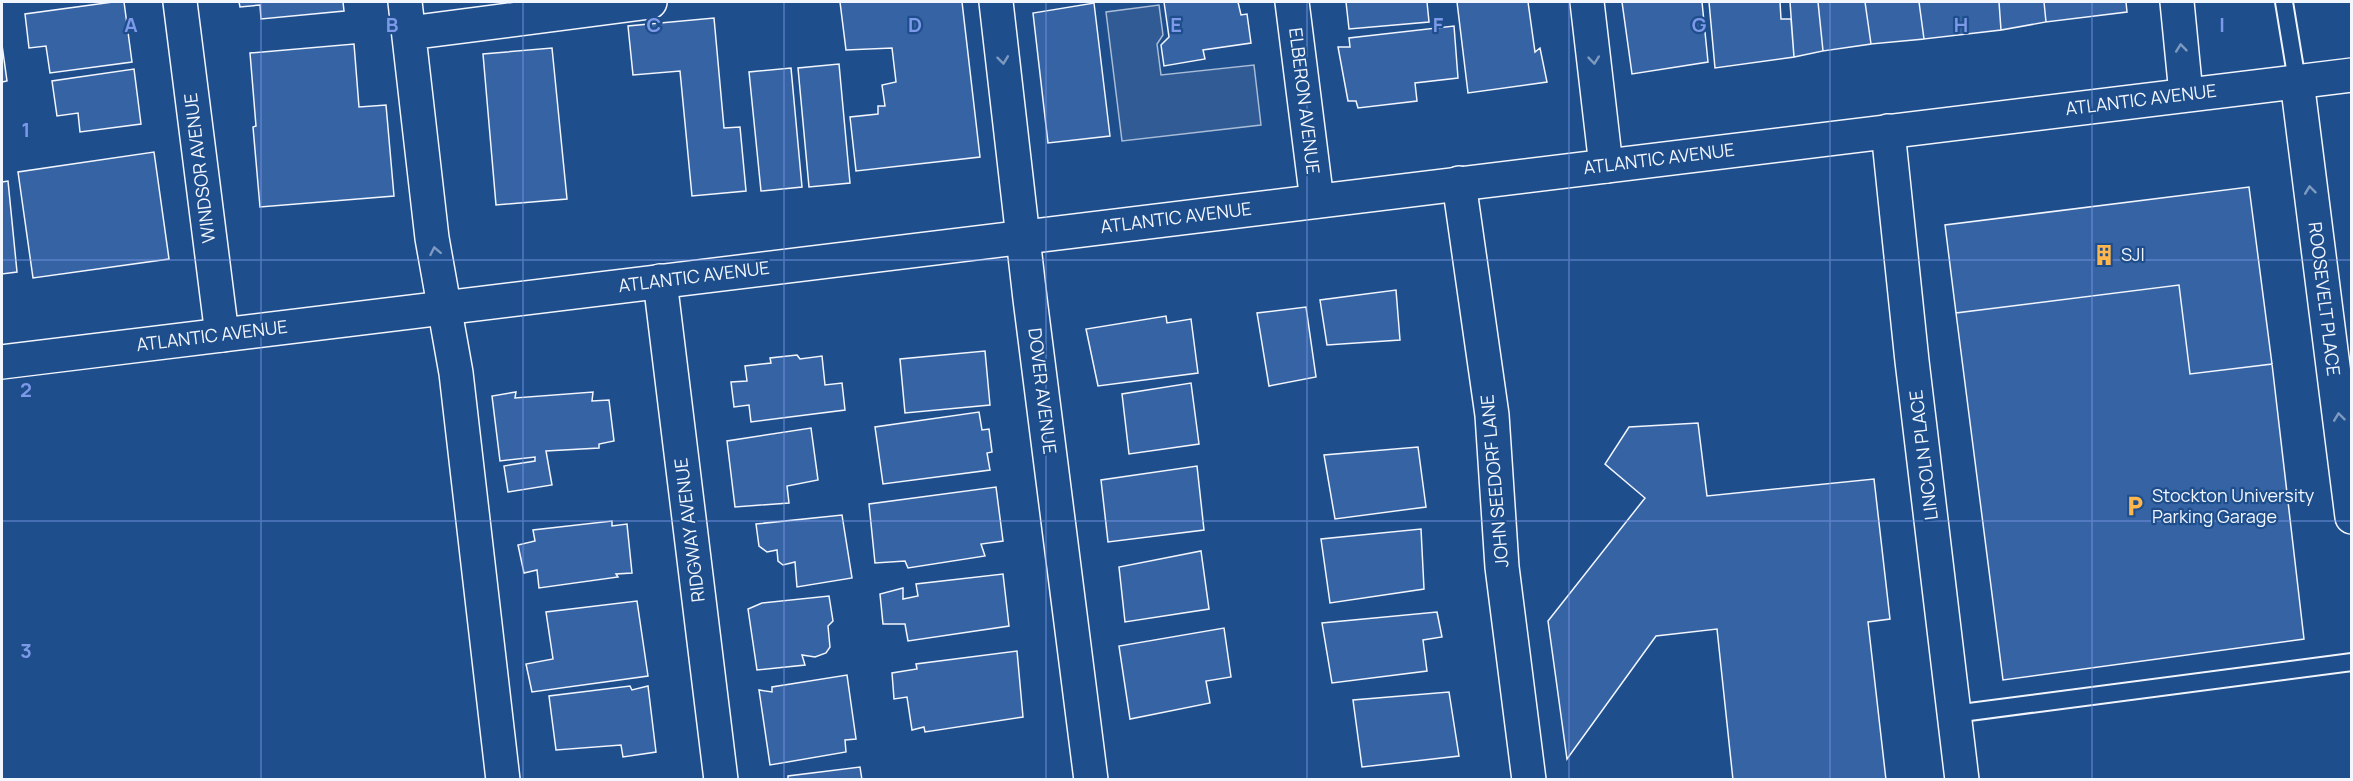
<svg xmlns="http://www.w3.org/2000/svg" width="2353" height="781" viewBox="0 0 2353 781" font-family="Manrope,sans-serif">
<rect width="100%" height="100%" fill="#1f4e8c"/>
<path fill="#305b95" stroke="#a8bbd7" stroke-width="1.5" d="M1159,5L1163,35L1157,44L1161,75L1254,65L1261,125L1122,141L1106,12Z"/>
<path fill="#3563a3" stroke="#f2f6ff" stroke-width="1.5" d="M113,2H124L132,62L50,73L46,46L29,48L25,14Z
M239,2H343L344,11L261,19L260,5L240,7Z
M840,2H962L980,157L856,171L850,117L878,114V106H885L882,85L896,82L892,48L846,50Z
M1164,2H1238L1241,15L1247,14L1251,43L1203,50L1205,59L1164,66L1161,45L1169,37Z
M1346,2H1427L1429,22L1349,29Z
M1457,2H1528L1535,52L1540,48L1547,82L1468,93Z
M1622,2H1702L1708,62L1632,74Z
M1709,2H1780L1781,19H1791L1794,57L1715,68Z
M1790,2H1818L1823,51L1794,57Z
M1818,2H1865L1871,44L1823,51Z
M1865,2H1919L1924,39L1871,44Z
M1919,2H1999L2001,30L1924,39Z
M1999,2H2044L2046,22L2001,30Z
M2044,2H2126L2127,12L2046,22Z
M1094,3L1110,136L1048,143L1033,13Z
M714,18L724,128L740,127L746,191L692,196L680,71L633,75L628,26Z
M1454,26L1458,78L1415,83L1417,101L1358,108L1356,101H1348L1338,47H1350L1349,38Z
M354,44L359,107L386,105L394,196L260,207L253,127L256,126L250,53Z
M2,45L7,81L2,82Z
M552,48L567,199L496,205L483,54Z
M839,64L850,183L809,187L798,68Z
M791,68L802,187L761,191L749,72Z
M134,69L141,124L80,132L78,113L57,116L52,81Z
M154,152L169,259L33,278L18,172Z
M8,181L17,272L2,274V182Z
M2249,187L2272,364L2190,374L2179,285L1956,313L1945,225Z
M2179,285L2190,374L2272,364L2304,639L2003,680L1956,313Z
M1396,290L1400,340L1327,345L1320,300Z
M1306,307L1316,377L1269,386L1257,313Z
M1166,316L1167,323L1191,319L1198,373L1098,386L1086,329Z
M985,351L990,405L905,413L900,359Z
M797,355L800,359L822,356L825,385L842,383L845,410L751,422L749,405L734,407L731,382L747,381L745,366L771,363L770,358Z
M1191,383L1199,444L1129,454L1122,394Z
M516,392L515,398L593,392L592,401L609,400L614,441L599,444V448L546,451L552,485L508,492L504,466L535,461V457L500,461L492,396Z
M979,412L982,430L989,429L992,452L987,453L990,470L883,484L875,427Z
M1698,423L1707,496L1874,479L1890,619L1868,622L1886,780H1733L1717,629L1656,636L1567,759L1548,621L1645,498L1605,464L1629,427Z
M811,428L818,480L787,486L789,503L735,507L727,441Z
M1418,447L1426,507L1335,519L1324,455Z
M1197,466L1204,530L1108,542L1101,480Z
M996,487L1003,541L981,544L985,556L908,568L905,561L875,563L869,504Z
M842,515L852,578L797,587L795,562L783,565L778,561L777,550L767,552L759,546L756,524Z
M612,521V526L627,524L632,573L616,574L618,577L539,588L537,570L524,573L518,545L535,541L533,530Z
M1421,529L1424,589L1330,603L1321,539Z
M1201,551L1209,609L1125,622L1119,567Z
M1003,574L1009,626L908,641L905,624H883L880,594L903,588V599L918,596L916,584Z
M829,596L833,621L828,626L830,647L826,653L815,657L802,655L805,665L757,670L748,609L762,603Z
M637,601L648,676L532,692L526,664L553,659L546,612Z
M1437,612L1442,637L1423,640L1427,671L1332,683L1322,623Z
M1224,628L1231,677L1206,681L1210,703L1130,719L1119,646Z
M1017,651L1023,717L925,732L924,727L912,730L907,697L894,699L892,673L917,669L916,664Z
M847,675L856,739L845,740L846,752L770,765L759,690L772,692V687Z
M630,686L632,690L648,686L656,752L623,757L621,745L556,750L549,696Z
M1449,692L1459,756L1362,767L1353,700Z
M860,767L862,780H788V776Z"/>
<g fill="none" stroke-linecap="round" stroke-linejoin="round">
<defs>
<path id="lane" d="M2284,2L2297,81
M1954,714L2352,662"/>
<path id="street" d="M180,2L222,335
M405,2L432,238L456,373L503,780
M996,2L1030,299L1091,780
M1292,2L1317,201
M1587,2L1606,166
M2177,2L2186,94
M409,33L650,2
M2297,81L2352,517
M1888,131L1912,361L1962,780
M1459,183L1492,415L1502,567L1529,780
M660,281L721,780"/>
<path id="secondary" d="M2,362L2352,75"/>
</defs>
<use href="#lane" stroke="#f2f6ff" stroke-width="20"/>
<use href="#street" stroke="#f2f6ff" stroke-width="36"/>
<use href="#secondary" stroke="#f2f6ff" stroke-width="36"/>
<use href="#lane" stroke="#1f4e8c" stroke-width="16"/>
<use href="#street" stroke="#1f4e8c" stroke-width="33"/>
<use href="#secondary" stroke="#1f4e8c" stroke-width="33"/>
</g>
<defs><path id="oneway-chevron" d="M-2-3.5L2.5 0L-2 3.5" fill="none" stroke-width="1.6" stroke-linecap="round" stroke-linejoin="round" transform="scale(1.5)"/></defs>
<g stroke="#7e9ac0">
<use href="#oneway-chevron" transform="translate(2181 48) rotate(-96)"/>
<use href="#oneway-chevron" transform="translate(1003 60) rotate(83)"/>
<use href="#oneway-chevron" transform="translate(1594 60) rotate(84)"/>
<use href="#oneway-chevron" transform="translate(2310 190) rotate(-97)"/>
<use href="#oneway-chevron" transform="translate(435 251) rotate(-101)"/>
<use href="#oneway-chevron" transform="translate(2339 417) rotate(-97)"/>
</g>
<path fill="none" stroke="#7d9aea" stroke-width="1.5" stroke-opacity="0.55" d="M261,2V780M523,2V780M784,2V780M1046,2V780M1307,2V780M1569,2V780M1830,2V780M2092,2V780M2,260H2352M2,521H2352"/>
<defs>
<symbol id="building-bare" viewBox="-9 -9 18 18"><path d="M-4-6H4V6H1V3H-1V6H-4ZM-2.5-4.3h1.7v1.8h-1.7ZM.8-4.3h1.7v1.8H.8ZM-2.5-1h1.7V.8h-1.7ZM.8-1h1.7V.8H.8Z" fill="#ffb74d" stroke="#1f4e8c" stroke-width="2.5" paint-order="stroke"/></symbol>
<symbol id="parking-bare" viewBox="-9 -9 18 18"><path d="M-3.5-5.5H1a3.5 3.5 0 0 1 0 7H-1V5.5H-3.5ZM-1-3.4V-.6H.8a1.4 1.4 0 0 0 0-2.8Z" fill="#ffb74d" stroke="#1f4e8c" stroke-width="2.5" paint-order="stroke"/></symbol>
</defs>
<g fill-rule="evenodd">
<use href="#building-bare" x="2089" y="240" width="30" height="30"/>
<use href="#parking-bare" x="2120" y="491" width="30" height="30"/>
</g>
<g text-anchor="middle" stroke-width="4.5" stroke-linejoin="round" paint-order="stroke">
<g font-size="18" fill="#f2f6ff" stroke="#1f4e8c">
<text transform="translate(2141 100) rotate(-7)" y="6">ATLANTIC AVENUE</text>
<text transform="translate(1304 101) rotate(83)" y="6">ELBERON AVENUE</text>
<text transform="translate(1659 159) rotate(-7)" y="6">ATLANTIC AVENUE</text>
<text transform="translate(200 168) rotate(-97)" y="6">WINDSOR AVENUE</text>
<text transform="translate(1176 218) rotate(-7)" y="6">ATLANTIC AVENUE</text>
<text transform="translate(694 277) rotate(-7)" y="6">ATLANTIC AVENUE</text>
<text transform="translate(2324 299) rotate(83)" y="6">ROOSEVELT PLACE</text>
<text transform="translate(212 336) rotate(-7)" y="6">ATLANTIC AVENUE</text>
<text transform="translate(1042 391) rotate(83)" y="6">DOVER AVENUE</text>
<text transform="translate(1924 455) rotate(-97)" y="6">LINCOLN PLACE</text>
<text transform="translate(1495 481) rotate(-95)" y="6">JOHN SEEDORF LANE</text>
<text transform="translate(690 530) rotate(-97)" y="6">RIDGWAY AVENUE</text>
</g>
<g font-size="18" fill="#f2f6ff" stroke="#1f4e8c" text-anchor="start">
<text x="2121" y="261">SJI</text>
<text x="2152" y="502">Stockton University<tspan x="2152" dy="21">Parking Garage</tspan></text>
</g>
</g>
<g font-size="20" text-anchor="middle" font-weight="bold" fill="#7d9aea" stroke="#1f4e8c" stroke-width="4.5" stroke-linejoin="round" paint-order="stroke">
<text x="131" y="32">A</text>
<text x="392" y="32">B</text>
<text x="654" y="32">C</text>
<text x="915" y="32">D</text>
<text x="1176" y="32">E</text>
<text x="1438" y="32">F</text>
<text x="1699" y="32">G</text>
<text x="1961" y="32">H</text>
<text x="2222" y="32">I</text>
<text x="26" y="137">1</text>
<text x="26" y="397">2</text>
<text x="26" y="658">3</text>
</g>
<rect width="2353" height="781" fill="none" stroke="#f2f6ff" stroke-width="6"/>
</svg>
